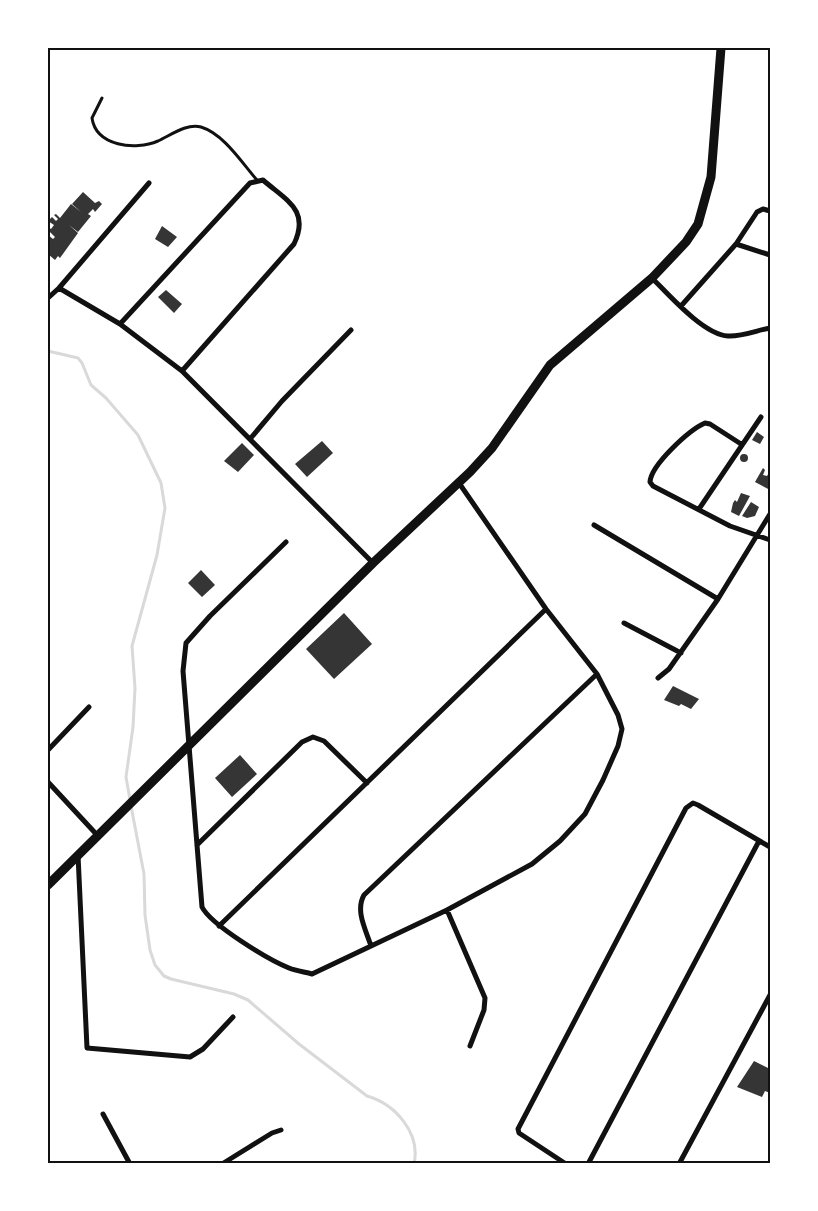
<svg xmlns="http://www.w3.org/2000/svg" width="818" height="1211" viewBox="0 0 818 1211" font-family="'IBM Plex Sans',sans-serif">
<rect width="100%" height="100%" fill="#fff"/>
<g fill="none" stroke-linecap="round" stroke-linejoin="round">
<path stroke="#d9d9d9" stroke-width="3" d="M48,351L78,358L82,363L91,385L106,398L138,435L161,483L165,508L157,555L132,646L135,688L133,727L126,777L130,800
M131,806L144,874L145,915L150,950L155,965L164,976L171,979L234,994L248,1000L299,1044L367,1096C395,1104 421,1133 414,1164"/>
</g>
<path fill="#353535" d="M83,192L95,203L99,201L102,204L95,212L93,209L88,214L91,216L78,232L69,225L78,233L60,258L58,256L55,260L48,254V235L53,239L55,237L48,230V227L51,229L54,225L48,221L52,217L56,221L58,219L54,215L56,214L60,218L71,204L81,212L72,204Z
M162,226L177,237L168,247L155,239Z
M166,290L182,304L174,313L158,297Z
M757,432L764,437L760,444L752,440Z
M322,441L333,453L307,477L295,464Z
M242,443L254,455L238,472L224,461Z
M740 458a4 4 0 1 1 8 0a4 4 0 1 1-8 0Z
M763,468L765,470L763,475L767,476L770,471V490L755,482Z
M741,493L750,496L739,516L731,512L733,503L735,500L737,502Z
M751,502L759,507L755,516L747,518L742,516Z
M201,570L215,585L202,597L188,583Z
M344,613L372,644L334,679L306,649Z
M673,686L699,699L691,709L681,704L679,706L664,700Z
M240,755L257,774L232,797L215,778Z
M754,1061L770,1069V1093L765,1091L762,1097L737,1087Z"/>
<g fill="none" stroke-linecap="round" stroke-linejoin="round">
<path stroke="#111" stroke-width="3" d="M102,98L92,118C96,146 135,151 158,141C171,135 187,123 201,127C224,134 242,163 257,180"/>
<path stroke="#111" stroke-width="5" d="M736,244L770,255
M652,278C669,295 704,335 728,336C741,337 758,330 770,328
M59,288L120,324L182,371L373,563
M48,298L59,288L149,183
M681,306L736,244L757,212L763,209L770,211
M120,324L250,183L263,180C287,201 310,210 294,244L182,371
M250,439L282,401L351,330
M741,444L710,424L705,423C689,430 651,465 650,482L653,486L730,526L770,540
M699,509L761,417
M594,525L718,599
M286,542L210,616L186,643L183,671L202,907C211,925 269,960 289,968C296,971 305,972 312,974L447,910L532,864L560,841L585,814L603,780L618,746L622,729L618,715L597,674L546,609L459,483
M624,623L681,653
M658,678L669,669L718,599L770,514
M48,750L89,707
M48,782L98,836
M197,845L302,742L313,737L324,741L367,783
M78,855L87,1048L190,1057L203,1049L233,1017
M447,910L485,998L484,1010L470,1046
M219,926L546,609
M371,946C366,930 355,911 364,895L597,674
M103,1114L130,1164
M222,1164L272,1133L281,1130
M566,1164L519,1133L518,1129L686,808L693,803L698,805L770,847
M588,1164L759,841
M679,1164L770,995"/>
<path stroke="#111" stroke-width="9" d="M48,885L373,563L470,472L492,448L550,365L652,278L686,242L698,224L711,177L721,48"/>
</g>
<rect width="818" height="1211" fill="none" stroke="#ffffff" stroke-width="98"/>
<rect x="49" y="49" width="720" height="1113" fill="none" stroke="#111" stroke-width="2"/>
</svg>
